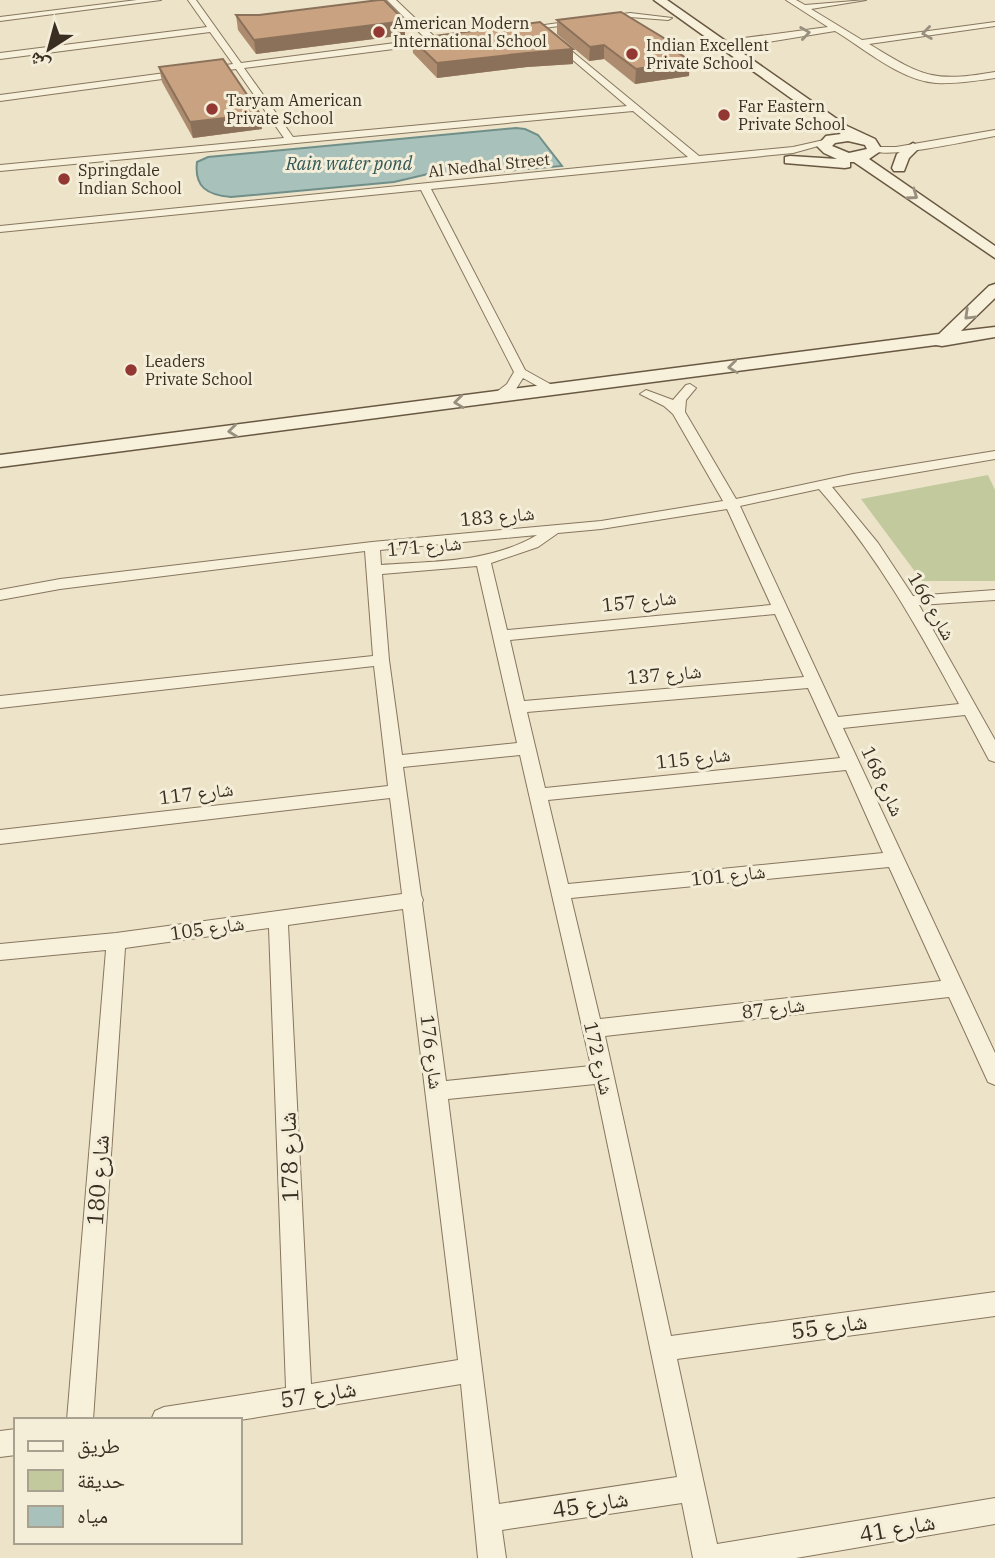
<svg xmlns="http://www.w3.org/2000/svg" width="995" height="1558" viewBox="0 0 995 1558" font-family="'IBM Plex Serif','Noto Naskh Arabic',serif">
<rect width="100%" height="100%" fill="#ece3c9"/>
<path fill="#c2ca9d" d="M988,475L995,490V581H922L861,499Z"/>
<path fill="#a9c1bb" stroke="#708f89" stroke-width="2" d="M516,128L525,129L538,135L562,166L471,174H428L394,182L231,197C207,195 194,187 197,162L208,157Z"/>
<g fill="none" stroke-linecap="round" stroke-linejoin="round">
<defs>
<path id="street" d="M137,0H161L0,21V17Z
M188,0H196L241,63L426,39L387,0H396L438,40L433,44L244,68L293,137L627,106L554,44L557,39L699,156L793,147L824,140L829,143L793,153L431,189L525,370L561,390L555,394L550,393L523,378L516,389L496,401L490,397L507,384L514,372L421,190L0,232V226L688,157L633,111L0,171V165L284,138L236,69L0,101V95L233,64L210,32L0,59V53L207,27Z
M786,0H796L805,5L866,0L811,9L862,40L995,22V26L869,44C922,76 932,83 995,72V78C975,81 956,84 936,83C900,80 865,49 835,31L725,49V45L744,38L828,27Z
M630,13L672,18L668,20L630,17L520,31L516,29Z
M995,130V136C972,140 886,160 870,150L875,147H896Z
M690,384L696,388L686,400L685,412L736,499L853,474L995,451V459L832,487L878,543L913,596L995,590V600L919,605L995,740V762L989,760L965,715L843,728L995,1053V1085L988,1082L949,997L605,1036L671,1336L995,1292V1316L677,1359L717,1544L995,1498V1524L796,1558H693L682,1503L502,1530L506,1558H478L461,1384L240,1420H151L155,1411L164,1407L286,1388L269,928L125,948L93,1420H67L106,950L0,960V944L116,933L402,894L390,798L0,844V830L388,786L374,666L0,708V696L373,656L365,551L60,589L0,600V590L60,579L372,542L601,521L723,501L673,414L664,406L640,394L646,390L673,400L686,385ZM819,489C877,555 918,628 959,704L838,717L740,506ZM727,509L771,605L507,630L491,563L538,547L558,533L601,529ZM537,535C490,563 433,561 381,565L380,550ZM477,566L517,743L402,755L389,660L382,574ZM775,614L804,677L524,701L510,640ZM808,688L840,758L545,788L527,712ZM520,755L591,1066L446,1081L422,903L423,900L421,895L403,767ZM846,770L883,853L568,884L548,800ZM889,867L941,981L600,1019L571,898ZM403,909L458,1360L311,1384L288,925ZM595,1084L677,1477L499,1504L448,1099Z
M16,1429V1455L0,1457V1431Z"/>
<path id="secondary" d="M654,0H667L847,126L875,139L882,150L869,159L995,246V258L854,162H850V167L845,168L785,163V157L790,156L837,159L824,153L817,146L826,136L841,134ZM848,141L865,145L867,149L849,153L832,146L835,143Z
M913,143L920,147L909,158L904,171H894L892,168L897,154Z
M995,284V298L961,331L995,327V337L942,346L936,345L0,467V455L939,334L989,286Z"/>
</defs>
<use href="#street" stroke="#87765e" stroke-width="2"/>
<use href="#secondary" stroke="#695841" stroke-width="3"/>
<use href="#street" fill="#f7f0db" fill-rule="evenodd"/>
<use href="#secondary" fill="#f7f0db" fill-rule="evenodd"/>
</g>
<path fill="#ac8b6f" d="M236,15L405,35L256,54L238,30Z
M557,20L672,43V48L689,76L635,84L604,59L589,61L557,34Z
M412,39L573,64L527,67L437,78L413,53Z
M159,67L262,129L193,138L162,82Z"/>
<path fill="#8c715a" d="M405,21V35L256,54L254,40Z
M604,45V59L589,61L590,47Z
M573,49V64L527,67L437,78V63L527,53Z
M690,61L689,76L635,84L636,69Z
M260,114L262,129L193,138L190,122Z"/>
<path fill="#c8a281" stroke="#8c715a" stroke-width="2" d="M379,0H384L405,21L254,40L236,15H259Z
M621,12L672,43L666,44L690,61L636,69L604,45L590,47L557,20Z
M540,22L573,49L527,53L437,63L412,39Z
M223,59L260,114L190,122L159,67Z"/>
<defs><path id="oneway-chevron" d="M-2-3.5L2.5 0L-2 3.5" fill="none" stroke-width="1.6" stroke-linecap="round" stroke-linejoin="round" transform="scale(1.75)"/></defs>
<g stroke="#988f7e">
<use href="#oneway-chevron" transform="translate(805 33) rotate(-8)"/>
<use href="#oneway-chevron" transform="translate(927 33) rotate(172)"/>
<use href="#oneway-chevron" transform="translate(913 195) rotate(35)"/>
<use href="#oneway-chevron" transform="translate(969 315) rotate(136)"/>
<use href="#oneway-chevron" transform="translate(733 367) rotate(173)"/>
<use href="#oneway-chevron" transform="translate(459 402) rotate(173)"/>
<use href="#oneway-chevron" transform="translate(233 431) rotate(173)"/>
</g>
<g fill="#933732" stroke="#f4edd8" stroke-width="2.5">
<circle cx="379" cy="32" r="7"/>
<circle cx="632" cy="54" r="7"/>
<circle cx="212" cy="109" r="7"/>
<circle cx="724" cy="115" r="7"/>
<circle cx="64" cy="179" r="7"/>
<circle cx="131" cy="370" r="7"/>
</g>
<g text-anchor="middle" stroke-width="6" stroke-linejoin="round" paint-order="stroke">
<g font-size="16" fill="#392e21" stroke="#f4edd8" text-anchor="start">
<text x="393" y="29">American Modern<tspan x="393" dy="18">International School</tspan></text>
<text x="646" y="51">Indian Excellent<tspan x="646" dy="18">Private School</tspan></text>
<text x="226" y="106">Taryam American<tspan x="226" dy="18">Private School</tspan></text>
<text x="738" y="112">Far Eastern<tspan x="738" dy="18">Private School</tspan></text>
<text x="78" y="176">Springdale<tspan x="78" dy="18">Indian School</tspan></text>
<text x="145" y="367">Leaders<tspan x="145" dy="18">Private School</tspan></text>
</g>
<g font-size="16" fill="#392e21" stroke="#f4edd8">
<text transform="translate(489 165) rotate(-6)" y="6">Al Nedhal Street</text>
</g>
<g font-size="18" font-style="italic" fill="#315757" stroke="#f4edd8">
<text x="349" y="170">Rain water pond</text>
</g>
<g font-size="19" fill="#392e21" stroke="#f4edd8">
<text transform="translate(497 516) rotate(-5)" y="7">شارع 183</text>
<text transform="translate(424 546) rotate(-5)" y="7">شارع 171</text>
<text transform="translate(639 601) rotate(-6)" y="7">شارع 157</text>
<text transform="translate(932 606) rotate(60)" y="7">شارع 166</text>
<text transform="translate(664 674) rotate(-5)" y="7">شارع 137</text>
<text transform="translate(693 758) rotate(-6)" y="7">شارع 115</text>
<text transform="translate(883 781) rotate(65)" y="7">شارع 168</text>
<text transform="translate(196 793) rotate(-7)" y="7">شارع 117</text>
<text transform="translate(728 875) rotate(-6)" y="7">شارع 101</text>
<text transform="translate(207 928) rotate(-8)" y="7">شارع 105</text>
<text transform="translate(773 1008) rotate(-7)" y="7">شارع 87</text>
<text transform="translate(432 1052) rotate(83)" y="7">شارع 176</text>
<text transform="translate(599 1058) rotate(77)" y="7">شارع 172</text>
</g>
<g font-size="23" fill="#392e21" stroke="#f4edd8">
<text transform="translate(289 1157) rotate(-92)" y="8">شارع 178</text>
<text transform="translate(98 1180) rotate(-86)" y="8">شارع 180</text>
<text transform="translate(829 1326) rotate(-8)" y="8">شارع 55</text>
<text transform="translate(318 1394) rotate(-9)" y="8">شارع 57</text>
<text transform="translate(590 1504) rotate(-9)" y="8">شارع 45</text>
<text transform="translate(897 1528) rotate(-10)" y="8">شارع 41</text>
</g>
</g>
<rect x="14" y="1418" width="228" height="126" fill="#f4edd8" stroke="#a9a18f" stroke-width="2"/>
<rect x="28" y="1441" width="35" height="10" fill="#f7f0db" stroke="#a9a18f" stroke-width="2"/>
<text x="77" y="1453" font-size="21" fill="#392e21">طريق</text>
<rect x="28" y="1470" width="35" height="21" fill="#c2ca9d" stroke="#a9a18f" stroke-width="2"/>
<text x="77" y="1488" font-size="21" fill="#392e21">حديقة</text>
<rect x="28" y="1506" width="35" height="21" fill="#a9c1bb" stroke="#a9a18f" stroke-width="2"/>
<text x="77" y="1523" font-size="21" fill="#392e21">مياه</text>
<g transform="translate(49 49) rotate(216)" stroke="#f4edd8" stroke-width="5" paint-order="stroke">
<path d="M0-5L12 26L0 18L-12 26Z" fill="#392e21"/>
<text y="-10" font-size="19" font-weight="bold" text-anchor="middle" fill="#392e21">ش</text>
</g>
</svg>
